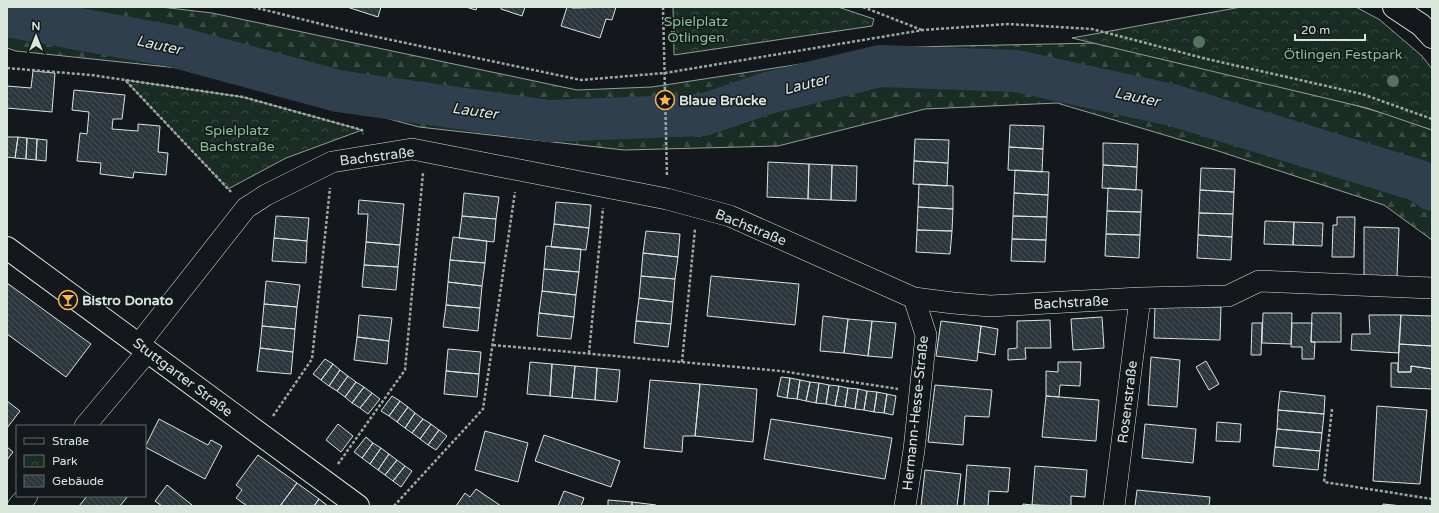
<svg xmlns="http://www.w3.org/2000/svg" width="1439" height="513" viewBox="0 0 1439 513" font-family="'Varela Round',sans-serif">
<defs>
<pattern id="forest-firs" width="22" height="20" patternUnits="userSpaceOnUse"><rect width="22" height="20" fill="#1a2d24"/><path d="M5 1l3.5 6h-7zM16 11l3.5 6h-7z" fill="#3b4b43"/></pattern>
<pattern id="park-crowns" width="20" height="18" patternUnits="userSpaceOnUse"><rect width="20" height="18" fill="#1a2d24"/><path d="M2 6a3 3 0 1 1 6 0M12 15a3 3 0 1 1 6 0" fill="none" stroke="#3b4b43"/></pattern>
<pattern id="building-back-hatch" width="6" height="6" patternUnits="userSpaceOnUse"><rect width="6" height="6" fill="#2c363c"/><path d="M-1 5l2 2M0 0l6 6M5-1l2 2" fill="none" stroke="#4a5358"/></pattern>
</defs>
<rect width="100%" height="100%" fill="#14181c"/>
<path fill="url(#forest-firs)" stroke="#939e99" d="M7,7H161L212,13L577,90L652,87L911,47L1096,43L1272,82L1397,117L1432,130V240L1384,205L1215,150L1057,103L925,109L778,146L624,150L419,127L216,72L16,51L7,48Z"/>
<path fill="url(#park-crowns)" stroke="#939e99" d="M673,7H838L874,19L872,26L674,55Z
M1241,7H1356L1380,20L1422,56L1432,69V130L1367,108L1072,38Z
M125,80L243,97L362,130L286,158L228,189Z"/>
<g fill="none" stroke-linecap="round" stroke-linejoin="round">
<path stroke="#2f3f4d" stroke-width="42" d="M7,16L172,46L338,91L549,121L703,115L768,93L880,66L1016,71L1172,105L1420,181L1432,190"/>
</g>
<path fill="url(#building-back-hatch)" stroke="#d8e6dc" d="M347,7H381L378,17Z
M466,7H477L476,10Z
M501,7H525L522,16L501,9Z
M567,7L574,8L616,7L612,20L606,19L600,38L561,26Z
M33,71L55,73L52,112L7,108V86L31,88Z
M74,90L125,95L122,119H113L112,129L138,131V124L160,126L158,152L168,153L166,175L134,172L133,178L100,174L101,163L77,161L80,133L87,134L89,112L72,110Z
M1010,125L1044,126L1043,149L1009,147Z
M7,137H18L15,158L7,157Z
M18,137L27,138L26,159L15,158Z
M27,138L37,139L36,160L26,159Z
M37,139L47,140L46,161L36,160Z
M915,139L949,140L948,163L914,161Z
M1103,143L1138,144L1137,167L1103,165Z
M1009,147L1043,149L1042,172L1008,170Z
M914,161L948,163L947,186L913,184Z
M768,162L809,164L808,199L767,197Z
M809,164L832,165L831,200L808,199Z
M832,165L857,166L856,201L831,200Z
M1103,165L1137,167L1136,190L1102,188Z
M1201,168L1235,169L1234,192L1200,190Z
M1015,170L1049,172L1048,195L1014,193Z
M919,184L953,186V209L918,207Z
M1108,188L1142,190L1141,212L1107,211Z
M1200,190L1234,192L1233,214L1199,213Z
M464,193L499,197L496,219L462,216Z
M1014,193L1048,195L1047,217L1013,216Z
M359,200L404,204L400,245L366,242L368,214H358Z
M556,202L591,205L589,228L554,224Z
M918,207L953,209L952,231L917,230Z
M1107,211L1141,212L1140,235L1106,234Z
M1199,213L1233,214L1232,237L1198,235Z
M276,216L309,218L307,241L274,238Z
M462,216L496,219L494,242L459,238Z
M1013,216L1047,217L1046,240L1012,239Z
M1337,217H1355L1354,257H1332L1333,225H1337Z
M1265,221L1294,222L1293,245L1264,244Z
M1294,222L1323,223L1322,246L1293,245Z
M554,224L589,228L586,250L551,247Z
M1364,227L1399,228L1397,277L1364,276Z
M917,230L952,231L950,254L916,252Z
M646,231L680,234L678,257L643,253Z
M1106,234L1140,235L1139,258L1105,256Z
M1198,235L1232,237L1231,260L1197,258Z
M453,237L487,241L485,263L450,260Z
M274,238L307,241L306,263L272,261Z
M1012,239L1046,240L1045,262L1011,261Z
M366,242L400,245L398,267L364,265Z
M546,246L581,249L579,272L544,269Z
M643,253L678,257L675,279L641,276Z
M450,260L485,263L482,286L448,282Z
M364,265L398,267L396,290L362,287Z
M544,269L579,272L576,295L542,291Z
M641,276L675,279L673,302L639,298Z
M711,276L799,284L795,325L707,316Z
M266,281L300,285L297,307L264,304Z
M448,282L482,286L480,308L446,305Z
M7,283L91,344L66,377L7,334Z
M542,291L576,295L574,317L539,313Z
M639,298L673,302L671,324L636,321Z
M264,304L297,307L295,329L262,326Z
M446,305L480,308L478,331L443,327Z
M1155,306L1221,307L1220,340L1154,338Z
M539,313L574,317L571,339L537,336Z
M1263,313H1292L1291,344L1262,343Z
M1312,313H1341V342H1311Z
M359,315L392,318L389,341L357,337Z
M1369,315H1401L1399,353L1351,350L1352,334H1370Z
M1401,315L1432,316V346L1399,344Z
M823,316L848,319L844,353L820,351Z
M1102,317L1104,348L1073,350L1071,319Z
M848,319L872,321L868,356L844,353Z
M1050,320L1051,348H1025L1026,359L1008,360V349L1017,348V321Z
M636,321L671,324L668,347L634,343Z
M872,321L896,323L892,358L868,356Z
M941,321L981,326L977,361L936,356Z
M1252,323H1262L1261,355H1251Z
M1292,323H1312L1311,342H1315L1314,359H1302V347H1291Z
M262,326L295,329L293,352L260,348Z
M981,326L998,329L995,355L978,352Z
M357,337L389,341L387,364L354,360Z
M1399,344L1432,346V369L1411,366V372H1398Z
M260,348L293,352L291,374L257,371Z
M448,349L481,352L479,374L446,371Z
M1151,357L1180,360L1177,407L1148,405Z
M325,359L333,364L321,380L313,374Z
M1206,361L1219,384L1209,390L1196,367Z
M530,362L552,364L550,396L527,394Z
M1058,362H1081L1080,386L1060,385L1059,397L1046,396V371L1058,372Z
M1391,363H1398V372H1411V366L1432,369V389L1391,387Z
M333,364L340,370L329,386L321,380Z
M552,364L575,366L572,398L550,396Z
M575,366L597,368L595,400L572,398Z
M597,368L620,370L617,402L595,400Z
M340,370L348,376L337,391L329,386Z
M446,371L479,374L477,397L444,394Z
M348,376L356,382L345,397L337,391Z
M781,377L790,378L787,398L777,396Z
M790,378L800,380L797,399L787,398Z
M650,380L700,384L695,436H683L682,452L644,448Z
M800,380L810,382L806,401L797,399Z
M356,382L364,387L352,403L345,397Z
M810,382L819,383L816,403L806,401Z
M819,383L829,385L826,404L816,403Z
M700,384L757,389L753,442L695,436Z
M829,385L839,386L835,406L826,404Z
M935,385L992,390L989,417L965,416L963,445L928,442Z
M839,386L848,388L845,407L835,406Z
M364,387L372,393L360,408L352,403Z
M848,388L858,389L855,409L845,407Z
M858,389L867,391L864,410L855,409Z
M867,391L877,392L874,412L864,410Z
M1280,391L1325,396L1324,414L1278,410Z
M877,392L887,394L884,413L874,412Z
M372,393L380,399L368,414L360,408Z
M887,394L896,396L893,415L884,413Z
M392,396L400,401L389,416L381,411Z
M1046,396L1099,400L1096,441L1042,437Z
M7,401L20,411L7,428Z
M400,401L408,407L397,422L389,416Z
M1377,406L1427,410L1420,484L1373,481Z
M408,407L415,413L405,428L397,422Z
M1278,410L1324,414L1322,433L1277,429Z
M415,413L423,419L412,433L405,428Z
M159,419L208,445L211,440L222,446L205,479L145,447Z
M423,419L431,424L420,439L412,433Z
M771,419L892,438L885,479L764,459Z
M1217,422L1241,424L1240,442L1216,441Z
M338,424L353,436L341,452L326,440Z
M431,424L439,430L428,445L420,439Z
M1145,424L1196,429L1193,463L1142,458Z
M1277,429L1322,433L1320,451L1275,447Z
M439,430L447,436L436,450L428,445Z
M485,431L528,443L518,482L475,470Z
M544,435L620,461L611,487L535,461Z
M366,437L373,443L362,458L354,452Z
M373,443L381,448L370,464L362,458Z
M7,447L13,452L7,460Z
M1275,447L1320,451L1318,470L1273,466Z
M381,448L389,454L378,470L370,464Z
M389,454L397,460L385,475L378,470Z
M258,455L297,483L280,506H247L236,498L242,490L236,485Z
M397,460L405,466L393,481L385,475Z
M967,465L1010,468L1008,492L989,491L988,506H964Z
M405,466L412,471L401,487L393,481Z
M1035,466L1087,470L1085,497L1071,496V506L1032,505Z
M925,470L961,474L957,506H921Z
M297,483L319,499L314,506H280Z
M167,485L192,505L191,506H162L155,501Z
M476,489L501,506H456L465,493L470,497Z
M1137,490L1210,497L1209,506H1135Z
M564,491L584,498L581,506H558Z
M87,496H128L120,506H79Z
M319,499L328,506H314Z
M608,500L632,502V506H608Z
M632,502L656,505V506H632Z
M1023,504L1032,505L1052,506H1023Z
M1383,504L1402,506H1383Z"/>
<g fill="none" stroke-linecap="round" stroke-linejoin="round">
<defs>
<path id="street" d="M139,344L246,208L266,195L332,162L412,149L667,199L730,216L914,298L953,303L990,306L1140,298L1228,296L1259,281L1432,288
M85,426L148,351
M18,506L27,496
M905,506L914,450L926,335L914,298
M1114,506L1140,298"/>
<path id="secondary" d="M1394,7L1421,25L1432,37
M7,248L358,506"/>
</defs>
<use href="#street" stroke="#d8e6dc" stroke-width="22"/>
<use href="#secondary" stroke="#d8e6dc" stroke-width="24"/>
<path stroke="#9da8a2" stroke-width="2.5" stroke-dasharray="3 2" stroke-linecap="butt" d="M253,7L349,31L581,80L665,73L923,30L1008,24L1092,29L1207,59L1362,94L1432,119
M663,7L667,176
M863,7L922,30
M7,68L91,75L243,97L362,130L363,134
M126,81L231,192
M493,345L781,371L898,389
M589,353L603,208
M682,362L695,229
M1332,409L1324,482L1432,499
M273,416L312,359L330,188
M338,464L405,370L423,173
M394,506L483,409L515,192"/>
<use href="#street" stroke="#14181c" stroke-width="21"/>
<use href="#secondary" stroke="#14181c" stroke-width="22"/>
</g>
<g fill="#55745f">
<circle cx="1199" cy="42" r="6"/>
<circle cx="1393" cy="81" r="6"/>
</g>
<defs>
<symbol id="sight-ring" viewBox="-11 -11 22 22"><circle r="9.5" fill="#14181c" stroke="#ffb74d" stroke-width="1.5"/><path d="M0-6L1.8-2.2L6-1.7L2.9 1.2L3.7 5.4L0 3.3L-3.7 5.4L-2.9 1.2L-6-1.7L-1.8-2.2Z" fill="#ffb74d"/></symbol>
<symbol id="bar-ring" viewBox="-11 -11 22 22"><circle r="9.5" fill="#14181c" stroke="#ffb74d" stroke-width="1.5"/><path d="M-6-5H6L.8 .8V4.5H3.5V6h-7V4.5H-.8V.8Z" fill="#ffb74d"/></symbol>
</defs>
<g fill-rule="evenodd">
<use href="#sight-ring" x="654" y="89" width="22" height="22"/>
<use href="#bar-ring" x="57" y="289" width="22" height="22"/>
</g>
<g text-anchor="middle" stroke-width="3" stroke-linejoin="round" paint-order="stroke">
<g font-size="14" fill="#8ac095" stroke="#14181c">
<text x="696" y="26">Spielplatz<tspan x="696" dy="16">Ötlingen</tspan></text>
<text x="1343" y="59">Ötlingen Festpark</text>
<text x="237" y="135">Spielplatz<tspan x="237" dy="16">Bachstraße</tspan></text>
</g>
<g font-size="14" font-weight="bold" fill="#d8e6dc" stroke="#14181c" text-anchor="start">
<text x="679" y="105">Blaue Brücke</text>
<text x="82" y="305">Bistro Donato</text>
</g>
<g font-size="14" fill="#d8e6dc" stroke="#14181c">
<text transform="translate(377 156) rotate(-7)" y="5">Bachstraße</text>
<text transform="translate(751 227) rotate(22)" y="5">Bachstraße</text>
<text transform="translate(1071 302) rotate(-3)" y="5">Bachstraße</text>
<text transform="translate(183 377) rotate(37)" y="5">Stuttgarter Straße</text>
<text transform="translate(1127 402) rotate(-83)" y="5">Rosenstraße</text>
<text transform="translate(915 413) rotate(-84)" y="5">Hermann-Hesse-Straße</text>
</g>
<g font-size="15" font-style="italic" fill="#d8e6dc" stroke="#14181c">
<text transform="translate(159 45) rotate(12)" y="5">Lauter</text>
<text transform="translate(806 84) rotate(-14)" y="5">Lauter</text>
<text transform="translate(1137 97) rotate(12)" y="5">Lauter</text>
<text transform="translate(475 111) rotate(8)" y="5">Lauter</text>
</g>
</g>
<rect width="1439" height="513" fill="none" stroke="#d8e6dc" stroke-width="16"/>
<rect x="16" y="425" width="130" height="72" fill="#14181c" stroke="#626a69"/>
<rect x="24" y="438" width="20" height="6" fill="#14181c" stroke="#626a69"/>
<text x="52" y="445" font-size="12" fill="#d8e6dc">Straße</text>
<rect x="24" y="455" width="20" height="12" fill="url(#park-crowns)" stroke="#626a69"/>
<text x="52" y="465" font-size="12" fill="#d8e6dc">Park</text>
<rect x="24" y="475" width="20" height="12" fill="url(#building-back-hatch)" stroke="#626a69"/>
<text x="52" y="485" font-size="12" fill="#d8e6dc">Gebäude</text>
<g transform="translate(36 36)" stroke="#14181c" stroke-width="3" paint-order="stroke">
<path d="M0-3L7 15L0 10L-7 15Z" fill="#d8e6dc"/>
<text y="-6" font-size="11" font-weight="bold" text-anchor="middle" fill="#d8e6dc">N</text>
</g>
<path d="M1295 34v6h70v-6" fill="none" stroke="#d8e6dc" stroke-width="2"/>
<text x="1301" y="34" font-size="12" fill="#d8e6dc" stroke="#14181c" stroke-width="3" paint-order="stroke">20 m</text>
</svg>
